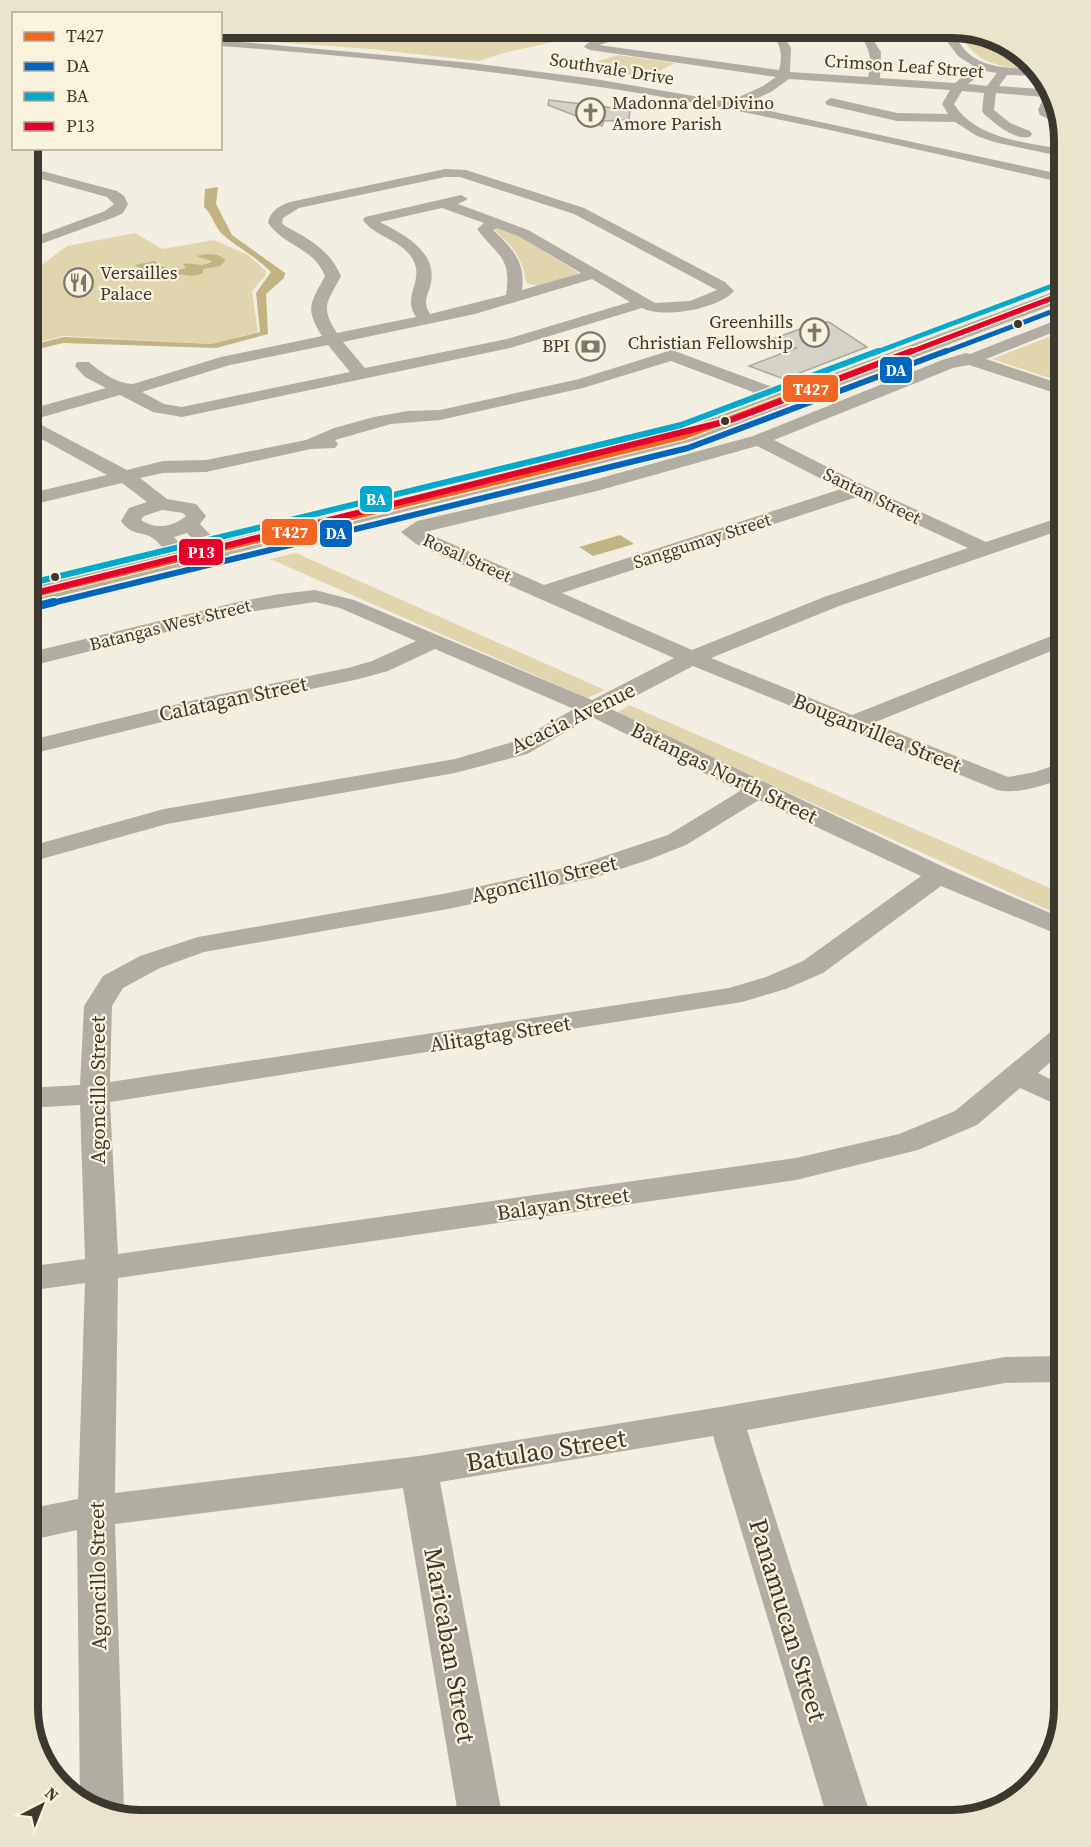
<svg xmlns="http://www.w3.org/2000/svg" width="1091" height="1847" viewBox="0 0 1091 1847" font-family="'Source Serif 4',serif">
<rect width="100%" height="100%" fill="#f3eee2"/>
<path fill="#e1d5ae" d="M221,27H599V29L581,36L507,52L479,61L370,49L221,38Z
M992,38L1014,46L1036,70C1011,69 976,65 965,40Z
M618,55L675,63L646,78L582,66Z
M496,227L517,235L579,273L539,286L526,283C523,258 512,245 493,229Z
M135,233L162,249L214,240L248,255L266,271L265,276L252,291L258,332L213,344L63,336L27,345V272L35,270L67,246Z
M1064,331V383L992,359Z
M296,553L605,690L587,698L270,559Z
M629,705L1064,894V917L615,714Z"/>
<path fill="#c2b383" d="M218,187L216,204L232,235L285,273L284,278L266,294L268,334L216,348L63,343L27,352V346L64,337L212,344L260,332L256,293L271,272C257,257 238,248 222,234C214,226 213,215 204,207L205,189Z
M207,254L218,255L226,260L220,266L203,269V273C192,278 185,274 175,274C169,273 161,277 155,278L135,265L154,261L171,272L186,268L183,264C193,262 203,269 212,261L196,256Z
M620,535L634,544L593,556L579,547Z"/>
<path fill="#d5d2c8" stroke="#aca89f" stroke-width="1.5" d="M549,100L630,110L629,120L604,121L602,126L548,105Z
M819,322H829L867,347L784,379L749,366L796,348L770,340Z"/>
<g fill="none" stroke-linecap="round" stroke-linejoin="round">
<path fill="#b2ada3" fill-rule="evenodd" d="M722,27H754L749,30L696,36L621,38L599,45L779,70C784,52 779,41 767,27H778L791,48L790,72L868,77C874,56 867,43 854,27H865L881,52L880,78L955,83L975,67L958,56L936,27H948C955,35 960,46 968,53C985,69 1013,68 1035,69L1040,76L1007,75L999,86L1053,90L1055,99L1050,110L1058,115L1060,124L1040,115L1038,110L1044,97L996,93L994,110L1010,123L1030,131L1032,134L1030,137C1013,140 996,124 984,114L982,111L984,93L962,91L954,104C975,139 1028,143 1064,149V157L994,142L977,136L955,122L897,121L827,105L825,102L831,98L897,113L948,114L942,104L950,90L789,79L771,92L742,105L1064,175V183C929,152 793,120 657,96C512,72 367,57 220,46V40L471,63L595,79L728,102L763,86L776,77L590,50L584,47C606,23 689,31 722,27ZM985,71L997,73L987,86L968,84Z
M27,167L117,191L124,196L128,204L123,213L115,217L27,249V240L105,211L114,204L107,197L27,175Z
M445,169L466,170L584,208L725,282L734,291C719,309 662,319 642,308L510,348L182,417L153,412L120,395L32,420L127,470L163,461L206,460L306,440L334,428L374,417L408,411L440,410L579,379L672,350L794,395L797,399L794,403H782L671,361L583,388L440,420L391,424L335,440L338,444L335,448L311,449L206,472L163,473L140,478L167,499L196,504L206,516L200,524L233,559L230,563H216L187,533L174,537L200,567L197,571C193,572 187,574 183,571C171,565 165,547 154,539C142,530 132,537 121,521L129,508L147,502L122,483L27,506V494L107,475L27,431V410L106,388L85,377L75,366L77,362H89C100,372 118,384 133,384L221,357L322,336C304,307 311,303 325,276C314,248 284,246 268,223C270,211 279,206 290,202ZM445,177H460L574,214L717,290L690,301L655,303L528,230L458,204L468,199L461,195L365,217L363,220C375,237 400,239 412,258C426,280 401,295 416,317L337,333C319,305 328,302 341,276C330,250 309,239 285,226L282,223L283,218L299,208ZM442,208L484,223L477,229C497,256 512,256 506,295L430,314C422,301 428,296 431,283C437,251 403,234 380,222ZM497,228L518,236L581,273L522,290C526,262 512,248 493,230ZM592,279L630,302L507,339L365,368L343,342L475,314ZM328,345L350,372L182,407L164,404L142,392L230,365ZM162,510L183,513L186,516C173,527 155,530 141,520L144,516Z
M1064,317V328L986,359L1064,385V396L969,365L953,368L774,440L865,486L986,542L1064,516V529L839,606L711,658L852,715L1064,631V646L873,723L1008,777L1035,772L1064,762V778C1045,785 1018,795 997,790L693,666L611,709L948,869L1064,919V937L941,886L823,973L786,989L742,1002L110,1102L118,1254L796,1158L899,1134L955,1111L1054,1029L1064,1026V1050L1038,1073L1064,1086V1108L1020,1088L977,1125L918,1150L796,1180L118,1278L115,1493L419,1456L726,1406L1005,1357L1064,1356V1382L1005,1383L747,1430L872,1820H828L713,1436L440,1482L503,1820H459L403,1488L115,1524L124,1810L121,1816L80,1802L77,1530L27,1541V1509L78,1499L85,1283L27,1291V1267L85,1259L80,1105L27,1108V1088L80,1085L84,1006L103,976L140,956L198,937L448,893L578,865L668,835L740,791L592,717L527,754L455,773L167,824L27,863V847L164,809L455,759L519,740L574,709L435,649L388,671L359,679L207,711L27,755V741L207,697L348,668L372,661L416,641L340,608L315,602L242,613L27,667V653L242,601L280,594L315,590L354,600L592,700L674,658L416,544L401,532L417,521L586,482L753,436L942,360L966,353L970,354ZM757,446L841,489L544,585L425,532L597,491ZM857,497L968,548L824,597L692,650L562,593ZM759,800L921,876L803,961L766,977L729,988L110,1082L112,1006L123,988L160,968L204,952L448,909L593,878L648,860L686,845Z"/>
<path fill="#b3afa2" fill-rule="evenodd" d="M1064,288V301L693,441L27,604V588L678,431Z"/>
<defs>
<path id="bus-1-far1" d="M907,353L1064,294"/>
<path id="bus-1" d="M27,596L685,436L911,351"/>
<path id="bus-2-far2" d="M942,353L1064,307"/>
<path id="bus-2-far1" d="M48,604L688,448L946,351"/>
<path id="bus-2" d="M30,608L54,602"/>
<path id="bus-3-far1" d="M874,353L1060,283"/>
<path id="bus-3" d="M27,584L681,425L878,351"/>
<path id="bus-4-far1" d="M908,353L1060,295"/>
<path id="bus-4" d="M27,595L731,420L912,351"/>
</defs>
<use href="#bus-1-far1" stroke="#f9f2dc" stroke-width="8"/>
<use href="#bus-1" stroke="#f9f2dc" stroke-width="9"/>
<use href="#bus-2-far2" stroke="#f9f2dc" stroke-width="8"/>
<use href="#bus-2-far1" stroke="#f9f2dc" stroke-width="9"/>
<use href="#bus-2" stroke="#f9f2dc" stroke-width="12"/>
<use href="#bus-3-far1" stroke="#f9f2dc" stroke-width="8"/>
<use href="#bus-3" stroke="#f9f2dc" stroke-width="9"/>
<use href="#bus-4-far1" stroke="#f9f2dc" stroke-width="8"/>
<use href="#bus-4" stroke="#f9f2dc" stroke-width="9"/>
<use href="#bus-1-far1" stroke="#f26522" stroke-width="5"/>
<use href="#bus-1" stroke="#f26522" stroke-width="6"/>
<use href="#bus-2-far2" stroke="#0065bd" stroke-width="5"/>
<use href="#bus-2-far1" stroke="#0065bd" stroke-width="6"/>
<use href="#bus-2" stroke="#0065bd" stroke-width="8"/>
<use href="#bus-3-far1" stroke="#00a9ce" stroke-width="5"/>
<use href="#bus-3" stroke="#00a9ce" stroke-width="6"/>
<use href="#bus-4-far1" stroke="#e4002b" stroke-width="5"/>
<use href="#bus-4" stroke="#e4002b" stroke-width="6"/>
</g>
<defs>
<symbol id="church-ring" viewBox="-11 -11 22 22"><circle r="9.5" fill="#f9f2dc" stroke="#7b786e" stroke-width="1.5"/><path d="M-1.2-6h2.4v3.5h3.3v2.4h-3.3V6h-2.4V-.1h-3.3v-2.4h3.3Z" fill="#7b786e"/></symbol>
<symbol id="restaurant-ring" viewBox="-11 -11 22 22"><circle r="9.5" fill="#f9f2dc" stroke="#7b786e" stroke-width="1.5"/><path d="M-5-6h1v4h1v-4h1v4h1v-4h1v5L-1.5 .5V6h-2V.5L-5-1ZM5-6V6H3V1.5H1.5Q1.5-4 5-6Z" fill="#7b786e"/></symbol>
<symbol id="bank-ring" viewBox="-11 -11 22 22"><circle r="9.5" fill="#f9f2dc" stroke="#7b786e" stroke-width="1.5"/><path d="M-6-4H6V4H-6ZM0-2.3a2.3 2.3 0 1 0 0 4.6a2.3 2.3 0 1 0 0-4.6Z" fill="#7b786e"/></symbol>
</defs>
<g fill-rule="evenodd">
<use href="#church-ring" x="574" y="96" width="33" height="33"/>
<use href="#restaurant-ring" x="62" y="266" width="33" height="33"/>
<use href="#church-ring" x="798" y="316" width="33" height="33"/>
<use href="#bank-ring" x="574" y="330" width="33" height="33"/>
</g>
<g fill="#3a382f" stroke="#f9f2dc" stroke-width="2">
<circle cx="1018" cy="324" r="5"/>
<circle cx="725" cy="421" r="5"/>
<circle cx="55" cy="577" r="5"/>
</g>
<g text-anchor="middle" stroke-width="4.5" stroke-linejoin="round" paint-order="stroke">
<g font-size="18" fill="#3a382f" stroke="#f9f2dc">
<text transform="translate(904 66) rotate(4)" y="6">Crimson Leaf Street</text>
<text transform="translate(612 69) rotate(9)" y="6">Southvale Drive</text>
<text transform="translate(872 496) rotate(26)" y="6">Santan Street</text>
<text transform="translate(702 541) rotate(-18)" y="6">Sanggumay Street</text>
<text transform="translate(467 558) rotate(24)" y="6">Rosal Street</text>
<text transform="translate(170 625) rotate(-14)" y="6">Batangas West Street</text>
</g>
<g font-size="18" fill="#3a382f" stroke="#f9f2dc" text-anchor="start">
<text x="612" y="109">Madonna del Divino<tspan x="612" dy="21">Amore Parish</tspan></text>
<text x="100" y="279">Versailles<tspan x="100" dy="21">Palace</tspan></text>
<text x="793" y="328" text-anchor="end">Greenhills<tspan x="793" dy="21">Christian Fellowship</tspan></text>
<text x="570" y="352" text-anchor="end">BPI</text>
</g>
<g font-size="21" fill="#3a382f" stroke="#f9f2dc">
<text transform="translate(233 699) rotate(-12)" y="7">Calatagan Street</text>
<text transform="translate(573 718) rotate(-26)" y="7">Acacia Avenue</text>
<text transform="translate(877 733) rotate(22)" y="7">Bouganvillea Street</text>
<text transform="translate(724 773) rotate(26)" y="7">Batangas North Street</text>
<text transform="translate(544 879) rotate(-13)" y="7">Agoncillo Street</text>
<text transform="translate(500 1034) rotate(-9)" y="7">Alitagtag Street</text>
<text transform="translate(98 1090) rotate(-90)" y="7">Agoncillo Street</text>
<text transform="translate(563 1204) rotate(-8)" y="7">Balayan Street</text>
<text transform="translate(98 1576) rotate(-91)" y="7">Agoncillo Street</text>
</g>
<g font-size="26" fill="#3a382f" stroke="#f9f2dc">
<text transform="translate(546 1450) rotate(-9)" y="9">Batulao Street</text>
<text transform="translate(788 1620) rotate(73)" y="9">Panamucan Street</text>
<text transform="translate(450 1645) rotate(80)" y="9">Maricaban Street</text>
</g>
</g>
<path d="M0 0H1091V1847H0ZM140 38H952A102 102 0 0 1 1054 140V1708A102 102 0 0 1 952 1810H140A102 102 0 0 1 38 1708V140A102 102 0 0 1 140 38Z" fill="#eae3ce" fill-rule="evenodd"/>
<path fill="none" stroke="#3a382f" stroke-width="8" d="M140 38H952A102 102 0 0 1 1054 140V1708A102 102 0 0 1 952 1810H140A102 102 0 0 1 38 1708V140A102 102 0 0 1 140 38Z"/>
<g stroke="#f9f2dc" stroke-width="2">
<rect x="879" y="356" width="34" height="28" rx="6" fill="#0065bd"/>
<rect x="782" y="374" width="57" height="29" rx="6" fill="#f26522"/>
<rect x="359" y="485" width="34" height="28" rx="6" fill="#00a9ce"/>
<rect x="261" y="518" width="57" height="28" rx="6" fill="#f26522"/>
<rect x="319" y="519" width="34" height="29" rx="6" fill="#0065bd"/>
<rect x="178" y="538" width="46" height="28" rx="6" fill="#e4002b"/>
</g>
<g font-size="16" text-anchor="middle" font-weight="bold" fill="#fff">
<text x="896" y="376">DA</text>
<text x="811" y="395">T427</text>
<text x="376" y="505">BA</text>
<text x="290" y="538">T427</text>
<text x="336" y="539">DA</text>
<text x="201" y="558">P13</text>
</g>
<rect x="12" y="12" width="210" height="138" fill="#f9f2dc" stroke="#ada897" stroke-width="1.5"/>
<rect x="24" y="32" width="30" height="9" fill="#f26522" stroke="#ada897" stroke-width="1.5"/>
<text x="66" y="42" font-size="18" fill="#3a382f">T427</text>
<rect x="24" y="62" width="30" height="9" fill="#0065bd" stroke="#ada897" stroke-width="1.5"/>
<text x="66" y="72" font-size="18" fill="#3a382f">DA</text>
<rect x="24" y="92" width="30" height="9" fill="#00a9ce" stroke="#ada897" stroke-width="1.5"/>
<text x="66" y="102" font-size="18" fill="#3a382f">BA</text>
<rect x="24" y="122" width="30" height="9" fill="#e4002b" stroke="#ada897" stroke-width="1.5"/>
<text x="66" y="132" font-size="18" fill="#3a382f">P13</text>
<g transform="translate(42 1805) rotate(42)" stroke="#f9f2dc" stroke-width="4.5" paint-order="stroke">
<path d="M0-4.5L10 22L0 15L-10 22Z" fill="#3a382f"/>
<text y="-9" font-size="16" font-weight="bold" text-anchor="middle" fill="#3a382f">N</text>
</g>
</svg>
